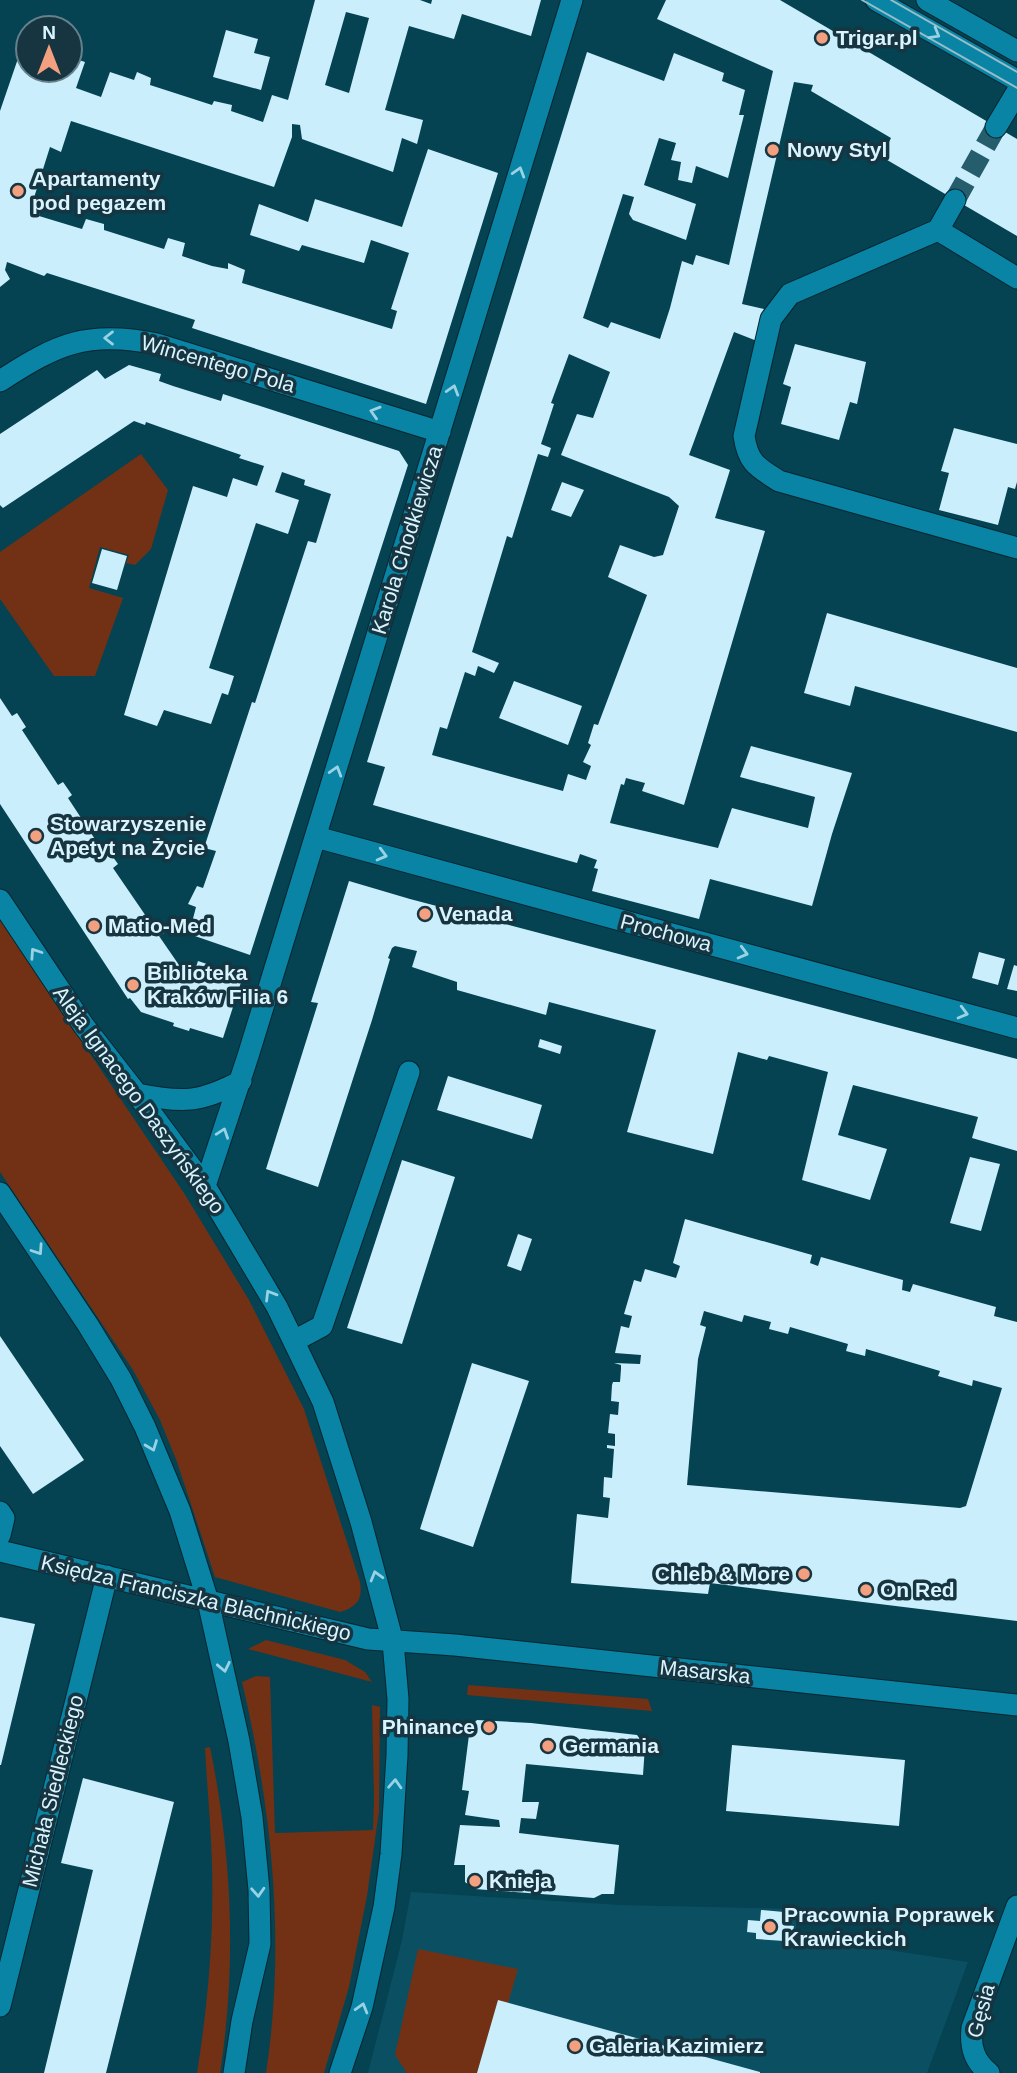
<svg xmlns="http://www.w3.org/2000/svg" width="1017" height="2073" viewBox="0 0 1017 2073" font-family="Helvetica,sans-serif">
<rect width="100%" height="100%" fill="#054252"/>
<path fill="#0b5062" d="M411,1892L620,1905L798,1909L795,1936L968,1962L927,2073H368L402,1940Z"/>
<path fill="#723114" d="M141,454L168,490L151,549L135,565L126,563L129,555L100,547L89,588L123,598L95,676H54L0,599V552Z
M0,920L184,1193L249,1300L304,1409L360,1582C363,1599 357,1607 340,1612L215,1577L177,1462L160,1420L133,1370L0,1172Z
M266,1640L345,1660L365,1672L372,1682L248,1649Z
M256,1676L270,1677L275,1833L373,1830L374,1799L372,1705L380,1707L379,1811L367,1896L349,1987L324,2073H266C286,1941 272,1810 242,1682Z
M468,1685L648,1699L652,1711L467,1695Z
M210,1747C232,1855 237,1964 220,2073H197C208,2004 214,1935 212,1865C211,1826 207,1787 205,1748Z
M418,1949L518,1969L508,2003L499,2001L477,2073H407L395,2055Z"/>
<path fill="#caeefb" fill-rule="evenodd" d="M315,0H420L431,4L432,0H541L531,36L462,14L454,39L409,26L385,110L423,120L417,144L402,138L393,172L302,139L300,125L292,124V137L274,187L71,121L61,152L50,147L32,204L42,207L39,216L82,229L86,219L104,224V230L164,249L168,238L185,243L182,256L212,266L228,269V263L245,270L242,283L392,329L397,311L391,309L409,253L371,240L364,263L302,245L299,251L250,235L259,204L308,222L315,199L402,227L428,149L498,173L426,404L192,328L195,320L47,273L44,276L7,262L5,270L10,279L0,287V111L24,41L28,42V70H70V57L85,62L76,88L101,97L110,72L134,80L137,72L151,78L150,85L212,105L214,101L232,105L231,111L263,122L272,95L288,100ZM346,12L369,18L349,93L325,85Z
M666,0H780L1017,139V236L882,157L891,138L811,91L813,85L794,82L742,304L764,309L757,341L734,332L689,455L730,470L715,518L765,531L684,805L642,791L645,783L626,778L624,785L621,784L610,823L718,848L732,808L808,828L815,797L740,777L751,746L852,773L832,834L812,906L710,879L699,919L592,891L598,869L594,868L597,860L580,854L577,863L373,805L385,767L367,762L587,52L664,81L674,53L724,73L722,81L745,90L739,115H744L728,178L696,166L692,183L678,180L681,162L671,160L676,143L659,138L644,185L696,204L686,240L633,220L629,214L634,197L623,194L583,318L608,328L611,322L660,339L670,308L682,261L693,265L696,255L729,265L773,71L657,19ZM569,354L610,372L593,418L577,414L561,455L669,497L679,506L663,555L654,557L620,545L608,577L647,595L598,725L594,724L588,743L591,745L583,762L591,766L586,780L568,774L563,791L432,755L440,727L447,729L465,672L475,676L478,666L494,673L499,663L472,652L507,536L512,538L538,454L548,457L551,448L541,444L554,404L551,403Z
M226,30L258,39L254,53L270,57L261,90L213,77Z
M795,344L866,362L857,404L850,402L839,440L781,424L791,387L783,384Z
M129,365L161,374L159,381L173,386L221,401L223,394L399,451L408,465L250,955L189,934L196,907L188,904L197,886L203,888L216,851L204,848L252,702L255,703L308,541L316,543L331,494L304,485L305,480L282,472L275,492L299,500L288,534L256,523L209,668L234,676L228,695L222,693L211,724L164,710L157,726L124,715L193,486L227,497L233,478L257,486L264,466L239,458L241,455L160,427L146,422L145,425L134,421L3,508L0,505V434L97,370L105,379Z
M954,428L1017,444V482L1015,489L1008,487L998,525L939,510L949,473L941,471Z
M562,482L584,490L571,517L551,510Z
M102,549L127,556L117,590L92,583Z
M827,613L1017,668V732L855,686L850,706L804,693Z
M514,681L582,706L568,745L499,718Z
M0,698L12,716L17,713L26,727L22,730L58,785L63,782L72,795L68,798L104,853L108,850L118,864L113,868L150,922L154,919L164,933L159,936L179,965L195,970L198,961L243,976L223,1038L190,1028L189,1031L173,1026L174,1023L141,1012L130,998L128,999L0,804Z
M349,881L410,899L1017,1059V1151L972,1138L978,1117L853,1085L838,1135L887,1149L870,1200L802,1180L828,1072L769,1056L767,1060L738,1052L713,1154L627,1132L656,1030L549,1002L546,1015L457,990V982L412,967L417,951L395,946L392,948L388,958L390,959L372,1020L318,1187L266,1169L318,1003L311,1002Z
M979,952L1005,959L998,985L972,978Z
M1014,965L1017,966V991L1007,989Z
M540,1039L562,1046L560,1054L538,1047Z
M448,1076L542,1105L532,1139L437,1110Z
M970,1157L1000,1164L981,1231L950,1223Z
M402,1160L455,1177L402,1344L347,1328Z
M685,1219L812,1255L810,1263L818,1266L821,1257L903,1280L902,1290L910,1292L913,1284L996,1307L994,1316L1017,1322V1621L710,1583L708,1594L571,1583L577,1514L608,1518L610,1498L603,1497L604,1477L612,1478L614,1449L607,1448V1445L615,1446V1434L608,1433L610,1414L618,1415L619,1402L611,1401L612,1385L613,1382H620L621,1369V1365L614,1363L640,1364L641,1355L615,1353L621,1326L629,1328L632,1316L624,1314L634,1280L641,1282L645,1269L676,1278L680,1266L673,1263ZM704,1311L742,1322L744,1315L771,1322L769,1329L788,1334L790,1327L848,1344L846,1351L865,1356L866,1349L940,1371L938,1376L972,1386L973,1380L1002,1388L966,1506L960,1508L687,1485L698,1359L706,1327L700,1325Z
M518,1234L532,1239L521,1271L507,1266Z
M0,1336L84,1460L33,1494L0,1446Z
M472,1363L529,1381L473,1547L420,1529Z
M0,1617L35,1624L1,1765H0Z
M477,1720L531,1723L637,1735L645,1746L643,1775L526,1764L522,1802H539L536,1819L521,1818L519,1833L619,1845L614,1894H602L594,1898L475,1889L465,1882V1865H454L460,1825L500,1827L499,1820L465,1815L469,1791L462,1790L470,1727Z
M732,1745L905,1760L899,1826L726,1811Z
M83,1778L174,1802L106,2073H44L93,1870L61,1863Z
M761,1910L784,1912L783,1925L794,1926L792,1937H785L784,1941L756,1939V1933L747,1932L748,1920L760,1921Z
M498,2000L760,2072V2073H477Z"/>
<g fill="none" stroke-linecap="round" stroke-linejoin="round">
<path stroke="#255d6c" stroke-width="21" stroke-dasharray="21 10" stroke-linecap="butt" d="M955,200L996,127"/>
<defs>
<path id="minor" d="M876,0L1017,80
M927,0L1017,51
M996,127L1017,92
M938,230L955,200
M1017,278L938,230L790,294L771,319L744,436C748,463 757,467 779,481L1017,548
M0,381C58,343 88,330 157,344L440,432
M316,837L1017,1028
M0,900L84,1026L137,1094L205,1186L277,1307L323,1402L361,1522L393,1642L398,1699L397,1755L391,1854L384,1907L362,2007L340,2073
M137,1094C182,1103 200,1103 241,1081
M205,1186L248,1056L572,0
M0,1193L88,1325L121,1379L145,1427L180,1511L208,1601L239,1741L252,1817L259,1890L260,1944L242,2021L234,2073
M294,1341L322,1326L409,1072
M0,1512L4,1518L0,1535
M0,1551L368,1639L455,1645L1017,1705
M0,2006L107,1576
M989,2073C974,2061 970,2047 972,2028L1017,1906"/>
</defs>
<use href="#minor" stroke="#052630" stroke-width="23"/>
<use href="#minor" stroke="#0984a4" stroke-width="21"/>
<path stroke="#98bdc9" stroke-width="2" d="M862,0L1017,88
M891,0L1017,72"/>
</g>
<defs><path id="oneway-chevron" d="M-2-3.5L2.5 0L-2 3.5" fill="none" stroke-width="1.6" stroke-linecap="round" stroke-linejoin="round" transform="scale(1.75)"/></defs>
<g stroke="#9bd2e3">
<use href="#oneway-chevron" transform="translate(935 34) rotate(30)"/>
<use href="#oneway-chevron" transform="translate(519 172) rotate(-73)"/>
<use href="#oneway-chevron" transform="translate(109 338) rotate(180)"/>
<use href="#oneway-chevron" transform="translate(453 390) rotate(-73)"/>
<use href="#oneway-chevron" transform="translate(375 412) rotate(-163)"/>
<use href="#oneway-chevron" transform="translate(336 771) rotate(-73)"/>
<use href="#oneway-chevron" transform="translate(382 855) rotate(15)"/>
<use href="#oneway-chevron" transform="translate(35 953) rotate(-124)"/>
<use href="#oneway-chevron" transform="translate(743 953) rotate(15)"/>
<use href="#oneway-chevron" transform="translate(963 1013) rotate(15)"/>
<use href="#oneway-chevron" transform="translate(223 1133) rotate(-71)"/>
<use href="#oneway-chevron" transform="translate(38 1250) rotate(56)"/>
<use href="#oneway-chevron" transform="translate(270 1295) rotate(-121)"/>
<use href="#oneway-chevron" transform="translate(152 1446) rotate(69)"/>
<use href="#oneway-chevron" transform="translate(376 1576) rotate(-106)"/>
<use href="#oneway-chevron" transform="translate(224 1667) rotate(78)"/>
<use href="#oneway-chevron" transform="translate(395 1784) rotate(-87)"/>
<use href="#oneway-chevron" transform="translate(258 1892) rotate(87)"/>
<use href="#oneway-chevron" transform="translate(362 2008) rotate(-74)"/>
</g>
<g fill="#f2a07f" stroke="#163540" stroke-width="2.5">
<circle cx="822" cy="38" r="7"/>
<circle cx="773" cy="150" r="7"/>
<circle cx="18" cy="191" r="7"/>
<circle cx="36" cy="836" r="7"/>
<circle cx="425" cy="914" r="7"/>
<circle cx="94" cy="926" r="7"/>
<circle cx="133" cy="985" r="7"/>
<circle cx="804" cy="1574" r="7"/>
<circle cx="866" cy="1590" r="7"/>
<circle cx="489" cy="1727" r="7"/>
<circle cx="548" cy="1746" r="7"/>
<circle cx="475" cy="1881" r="7"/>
<circle cx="770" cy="1927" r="7"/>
<circle cx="575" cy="2046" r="7"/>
</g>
<g text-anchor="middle" stroke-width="7" stroke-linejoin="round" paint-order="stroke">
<g font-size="21" font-weight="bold" fill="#d9f4fe" stroke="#163540" text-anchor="start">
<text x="836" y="45">Trigar.pl</text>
<text x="787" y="157">Nowy Styl</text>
<text x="32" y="186">Apartamenty<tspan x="32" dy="24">pod pegazem</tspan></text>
<text x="50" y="831">Stowarzyszenie<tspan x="50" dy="24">Apetyt na Życie</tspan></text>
<text x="439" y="921">Venada</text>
<text x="108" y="933">Matio-Med</text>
<text x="147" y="980">Biblioteka<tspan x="147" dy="24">Kraków Filia 6</tspan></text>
<text x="790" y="1581" text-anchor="end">Chleb &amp; More</text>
<text x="880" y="1597">On Red</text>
<text x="475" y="1734" text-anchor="end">Phinance</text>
<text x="562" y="1753">Germania</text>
<text x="489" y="1888">Knieja</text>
<text x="784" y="1922">Pracownia Poprawek<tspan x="784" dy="24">Krawieckich</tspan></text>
<text x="589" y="2053">Galeria Kazimierz</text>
</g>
<g font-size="21" fill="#d9f4fe" stroke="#163540">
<text transform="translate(218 364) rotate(16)" y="7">Wincentego Pola</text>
<text transform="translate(407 540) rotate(-73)" y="7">Karola Chodkiewicza</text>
<text transform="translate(666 933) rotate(15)" y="7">Prochowa</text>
<text transform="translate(139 1100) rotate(54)" y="7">Aleja Ignacego Daszyńskiego</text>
<text transform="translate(196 1598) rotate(13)" y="7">Księdza Franciszka Blachnickiego</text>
<text transform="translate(705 1672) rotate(6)" y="7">Masarska</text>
<text transform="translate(53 1791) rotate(-76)" y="7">Michała Siedleckiego</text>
<text transform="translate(981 2011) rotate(-75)" y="7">Gęsia</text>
</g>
</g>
<g transform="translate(49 49)"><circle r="33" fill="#163540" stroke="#64818c" stroke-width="2"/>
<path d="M0-5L12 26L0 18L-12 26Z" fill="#f2a07f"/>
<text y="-10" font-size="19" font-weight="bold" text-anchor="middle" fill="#d9f4fe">N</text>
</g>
</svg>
